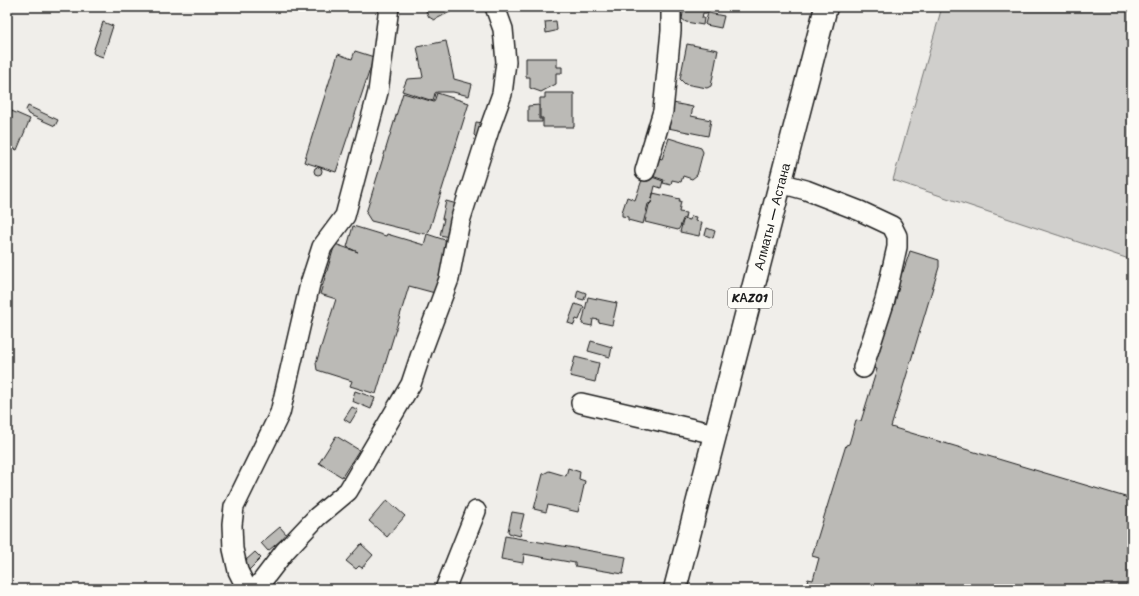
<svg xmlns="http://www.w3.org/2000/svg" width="1139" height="596" viewBox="0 0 1139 596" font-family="Sriracha,sans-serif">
<rect width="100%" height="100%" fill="#f0eeea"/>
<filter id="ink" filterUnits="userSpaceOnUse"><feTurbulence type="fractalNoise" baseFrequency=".025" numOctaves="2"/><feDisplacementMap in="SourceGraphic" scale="8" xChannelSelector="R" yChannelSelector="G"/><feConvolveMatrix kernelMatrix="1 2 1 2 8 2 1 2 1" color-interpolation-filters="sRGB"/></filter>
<g filter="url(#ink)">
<path fill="#d0cfcc" stroke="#767674" d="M942,7H1132V260L893,180Z"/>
<path fill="#bbbab6" stroke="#1c1c1c" d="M424,7H452L454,10L434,20L429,17Z
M684,7H709L708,12L706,13H703L702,18H704L703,25L686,22L682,19Z
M708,13L724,16L721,28L706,25L705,24Z
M556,21L557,30L555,31L546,33L545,22Z
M103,22L113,26L103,57L94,54L93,52Z
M446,41L454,79L472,84L469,96L453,92H437L435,93L433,101L402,91L407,79L422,78L423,77L417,47Z
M687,44L718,50L711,86L707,88L685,84L680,79Z
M355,51L374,57L336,172L304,162L338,54L352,59Z
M526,58H557V67H562V73H556V84L541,92L530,88V77H526Z
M403,93L434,102L437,93L469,103L429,231L424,234L371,221L366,213Z
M545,93H574V127H543V118H540V98H545Z
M673,103L693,107L691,116L711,120L708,136L668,128Z
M539,105V119H542V122H528V106Z
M28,106L58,120L55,126L28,114L26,110Z
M7,109L30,119L17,150L7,146Z
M476,122L483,123L477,138L474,135Z
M669,138L701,148L703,152L697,175L692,179L683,176L681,182L672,180L671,185L663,183L664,180L646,174L656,157L662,159Z
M314 171a4 4 0 1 1 8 0a4 4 0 1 1-8 0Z
M644,174L663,181L661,188L655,186L651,203L648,204L643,224L628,220V217L622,216V212L627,197L635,200Z
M653,193L680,199L679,201H681L679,212L686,213L685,218L683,219L680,227L678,230L645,222L649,205L651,203Z
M446,201L457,204L449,237L440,235L444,219H442Z
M691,216L696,217L695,221L702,222L699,236L680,232L683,221L685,219L690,220Z
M353,226L386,236L387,234L424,245L427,234L451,242L435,293L409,286L376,394L350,386L352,381L317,370L316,363L336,299L320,294L335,244L358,252L347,247Z
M707,228L715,231L713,238L705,235Z
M910,251L939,260V267L891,427L1132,499V589H805L808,579L813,580L819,558L812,556L846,445L849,444L856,420L861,421L877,369L869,367L873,353L878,355L899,286L895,285L900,271L903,272Z
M578,290L586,293L584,300L576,298Z
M588,297L617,303L612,325L598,322L599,320L593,319L592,326L582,324Z
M575,304L584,307L579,320L576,319L574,325L568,323Z
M591,341L612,347L610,357L588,351Z
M575,357L599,363L595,382L570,376Z
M355,391L375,398L371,409L352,401Z
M352,407L358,410L350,423L344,419Z
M336,436L359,450L342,477L319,463Z
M568,468L580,472L579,479L585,481L578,512L548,505L546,512L534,509L543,474L549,471L566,476Z
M387,500L405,516L387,537L369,521Z
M512,512L524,514L520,530H522L520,536L509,533L508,531Z
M280,527L287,535L268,551L261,543Z
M505,536L626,557L623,574L575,566V563L524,554L523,563L501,559Z
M361,544L373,555L362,568L359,566L356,569L346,561Z
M255,552L261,558L249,570L244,565L245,561Z"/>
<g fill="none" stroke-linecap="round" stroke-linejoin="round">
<defs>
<path id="minor" d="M645,171L663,111L671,31V7
M780,183L806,190L860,211L892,226L897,236V247L885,300L863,368
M581,403L715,434
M247,589L238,571L233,549L232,525L234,507L280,413L310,284L322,247L345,216L378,92L389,7
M256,589L285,551L317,517L348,491L411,384L422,351L449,279L460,221L489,130L502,94L506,62L503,29L495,7
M445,589L476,511"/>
<g id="highway">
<path id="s1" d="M675,589L826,7"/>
</g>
</defs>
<use href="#minor" stroke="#1c1c1c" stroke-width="22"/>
<use href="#highway" stroke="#1c1c1c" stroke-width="25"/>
<use href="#minor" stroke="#fdfcf7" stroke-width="19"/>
<use href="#highway" stroke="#fdfcf7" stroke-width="22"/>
</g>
</g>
<g text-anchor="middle" stroke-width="3" stroke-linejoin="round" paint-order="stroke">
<rect fill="#fdfcf7" stroke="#605f5e" stroke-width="1" x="728" y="288" width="44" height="20" rx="3"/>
<g font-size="12" font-weight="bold" fill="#1c1c1c">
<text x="750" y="302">KАZ01</text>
</g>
<g font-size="13" fill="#1c1c1c" stroke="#fdfcf7">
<text dy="5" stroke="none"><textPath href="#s1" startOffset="385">Алматы — Астана</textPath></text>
</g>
</g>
<rect width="1139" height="596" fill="none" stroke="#fdfcf7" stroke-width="24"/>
<rect x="12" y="12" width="1115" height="572" fill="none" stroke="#1c1c1c" stroke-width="1.5" filter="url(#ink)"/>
</svg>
